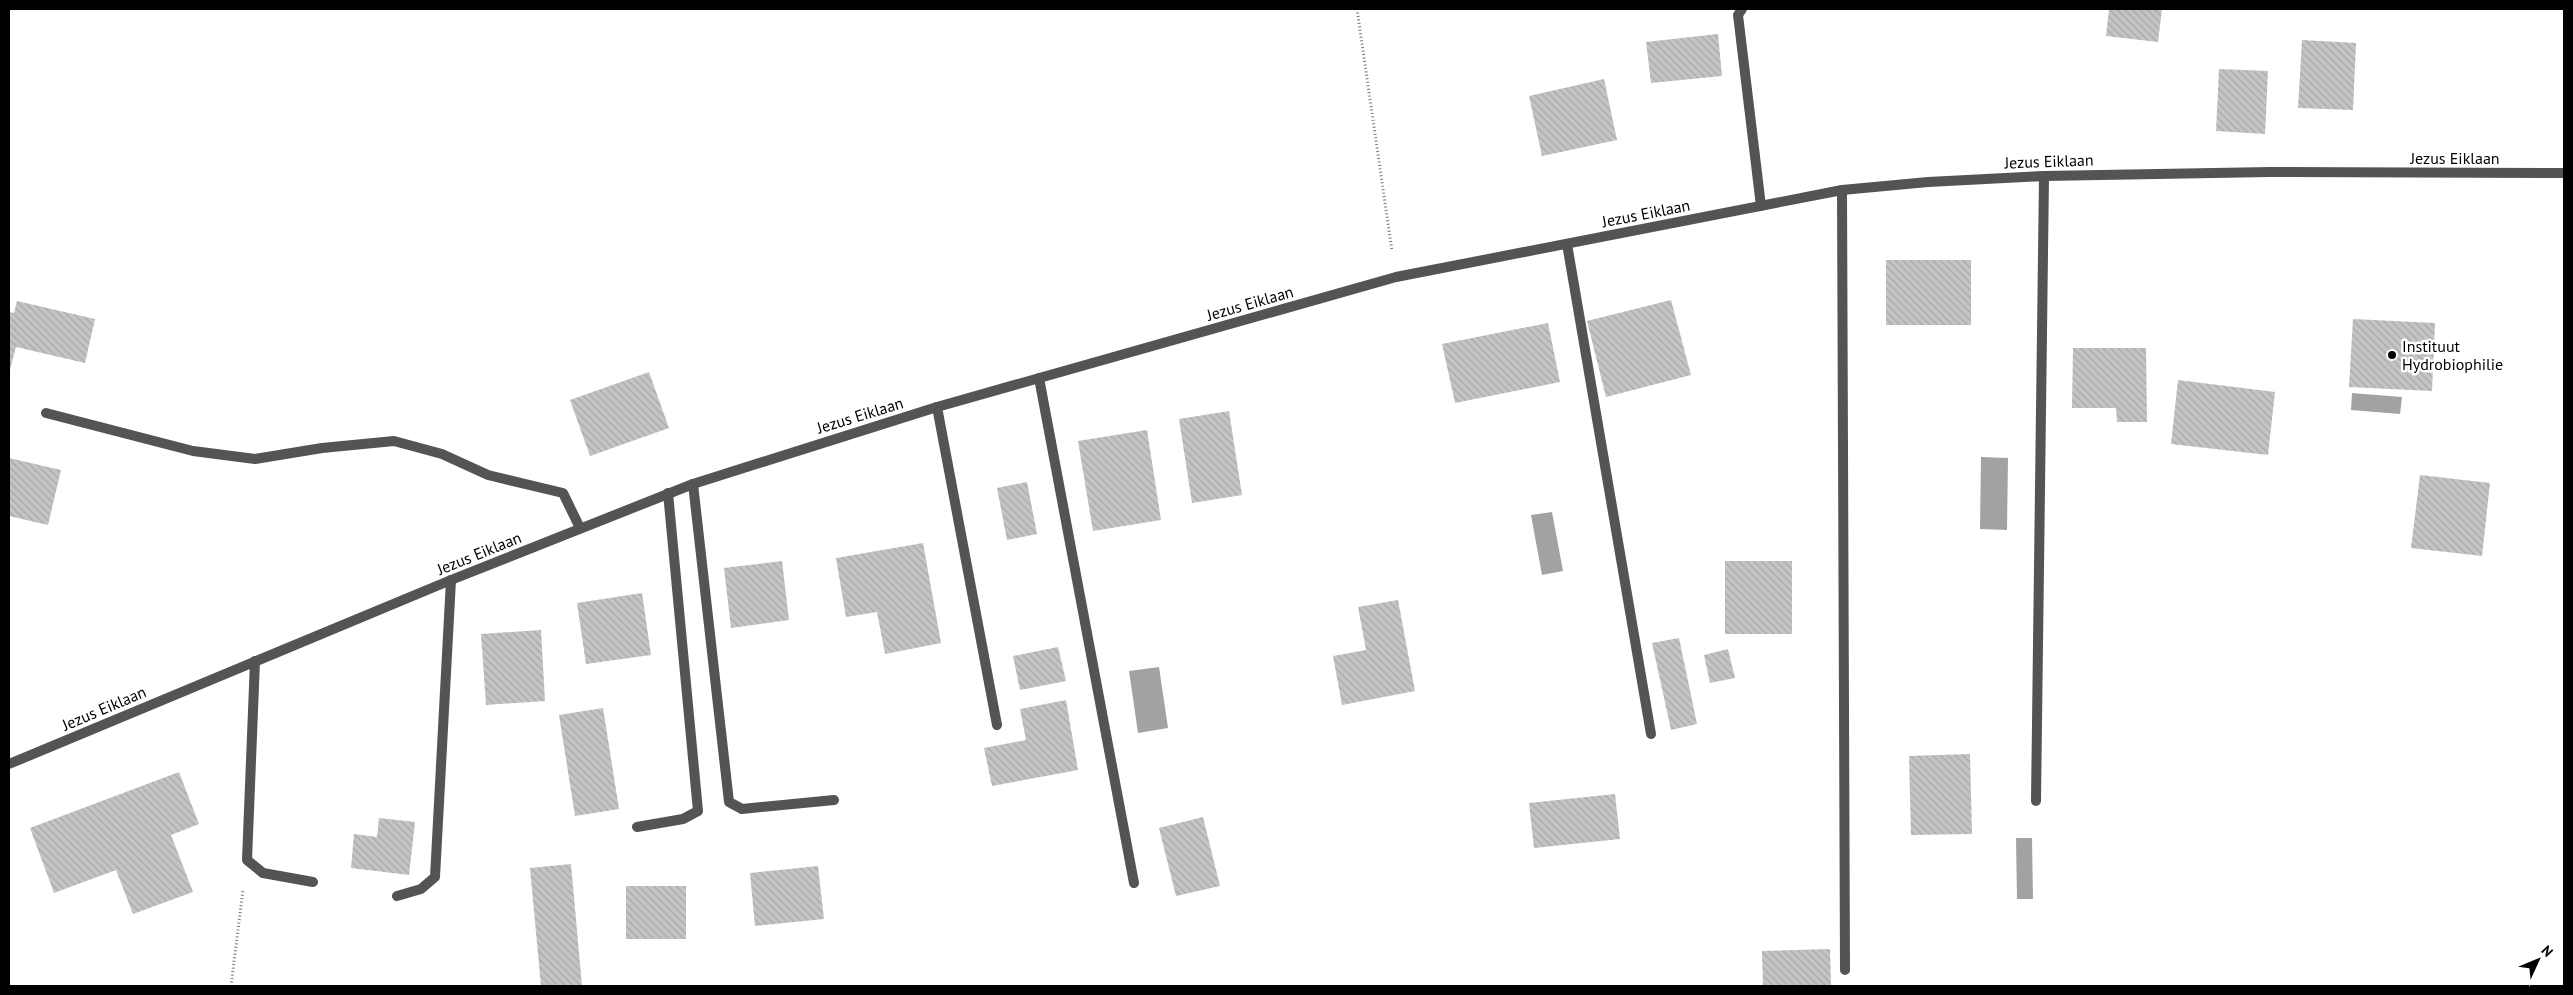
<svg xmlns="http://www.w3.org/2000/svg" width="2573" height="995" viewBox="0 0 2573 995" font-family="'PT Sans',sans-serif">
<defs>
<pattern id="building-back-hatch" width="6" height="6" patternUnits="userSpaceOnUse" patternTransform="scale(1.25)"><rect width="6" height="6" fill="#c4c4c4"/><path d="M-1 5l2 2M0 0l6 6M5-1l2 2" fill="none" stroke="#a7a7a7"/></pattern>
</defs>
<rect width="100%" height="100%" fill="#fff"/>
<path fill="#a2a2a2" d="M2352,393L2402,397L2400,414L2351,410Z
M1981,457L2008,458L2007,530L1980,529Z
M1552,512L1563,571L1542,575L1531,515Z
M1159,667L1168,728L1138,733L1129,671Z
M2016,838H2032L2033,899H2017Z"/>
<path fill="url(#building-back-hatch)" d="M2109,9H2162L2158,42L2106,36Z
M1718,34L1722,76L1651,83L1646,42Z
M2302,40L2356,43L2353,110L2298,108Z
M2219,69L2268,71L2265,134L2216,131Z
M1604,79L1617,140L1542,156L1529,96Z
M1886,260H1971V325H1886Z
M1671,300L1691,375L1606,397L1587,321Z
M17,301L95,319L85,363L16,347L9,374V312L14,313Z
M2353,319L2435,323L2432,391L2349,387Z
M1548,323L1560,382L1455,403L1442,344Z
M2073,348H2146L2147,422H2117L2116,408H2072Z
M649,372L669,428L590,456L570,400Z
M2178,380L2275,392L2268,455L2171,444Z
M1229,411L1242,495L1192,503L1179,419Z
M1147,430L1161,520L1093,531L1078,441Z
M9,458L61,470L48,525L9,516Z
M2420,475L2490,483L2482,556L2411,548Z
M1027,482L1037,534L1007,540L997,488Z
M923,543L941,643L885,654L877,612L846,617L836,558Z
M782,561L789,620L731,628L724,568Z
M1725,561H1792V634H1725Z
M642,593L651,655L586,664L577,603Z
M1398,600L1415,691L1342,705L1333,656L1366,650L1358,607Z
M541,630L545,701L486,705L481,634Z
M1679,638L1697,724L1671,730L1652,643Z
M1058,647L1066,681L1020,690L1013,656Z
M1728,649L1735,678L1710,683L1704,655Z
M1066,700L1078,770L992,786L984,748L1026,740L1020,709Z
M603,708L619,809L575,816L559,715Z
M1970,754L1972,834L1911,835L1909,756Z
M179,772L199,824L171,835L193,892L133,914L116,870L54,893L30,828Z
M1615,794L1620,839L1534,848L1529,803Z
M1203,817L1220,886L1176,896L1159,828Z
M379,818L415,822L409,875L351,868L354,834L377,837Z
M571,864L582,986H541L530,868Z
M818,866L824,919L755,926L750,873Z
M626,886H686V939H626Z
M1830,949L1831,986H1763L1762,951Z"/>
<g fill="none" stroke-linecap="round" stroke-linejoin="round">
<path stroke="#767676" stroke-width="3" stroke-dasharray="1 2.5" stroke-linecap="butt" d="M1357,9L1392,251
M231,986L243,890"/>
<path stroke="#545454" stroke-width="10" d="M1742,9L1738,15L1761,206
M1842,190L1845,970
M1567,244L1651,734
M1039,378L1134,883
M937,407L997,725
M46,413L193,451L255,459L322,448L394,441L442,454L488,475L563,493L580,528
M693,484L729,802L742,809L834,800
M255,661L247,860L263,873L313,882
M2036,801L2044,176
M637,827L683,819L698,811L668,493
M397,896L421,889L435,877L451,580"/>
<path stroke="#545454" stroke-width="10" d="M9,764L451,580L693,484L937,407L1396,277L1842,190L1928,182L2044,176L2270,172L2564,173"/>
</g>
<circle fill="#000" stroke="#fff" stroke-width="2" cx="2392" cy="355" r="5"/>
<g text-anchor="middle" stroke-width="5" stroke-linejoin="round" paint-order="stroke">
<g font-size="16" fill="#000" stroke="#fff">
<text x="2455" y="164">Jezus Eiklaan</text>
<text transform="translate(2049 161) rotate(-2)" y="6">Jezus Eiklaan</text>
<text transform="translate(1646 213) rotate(-11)" y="6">Jezus Eiklaan</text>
<text transform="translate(1250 303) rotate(-16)" y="6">Jezus Eiklaan</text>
<text transform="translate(860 415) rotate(-17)" y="6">Jezus Eiklaan</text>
<text transform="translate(479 553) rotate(-22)" y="6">Jezus Eiklaan</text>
<text transform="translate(104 708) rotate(-23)" y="6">Jezus Eiklaan</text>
</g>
<g font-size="16" fill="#000" stroke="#fff" text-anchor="start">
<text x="2402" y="352">Instituut<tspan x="2402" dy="18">Hydrobiophilie</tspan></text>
</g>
</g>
<rect width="2573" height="995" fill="none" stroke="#000000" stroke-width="20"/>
<g transform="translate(2538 960) rotate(46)" stroke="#ffffff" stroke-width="4" paint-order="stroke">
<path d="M0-4L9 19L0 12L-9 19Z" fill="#000000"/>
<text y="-8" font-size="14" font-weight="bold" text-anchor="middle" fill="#000000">N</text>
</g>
</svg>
